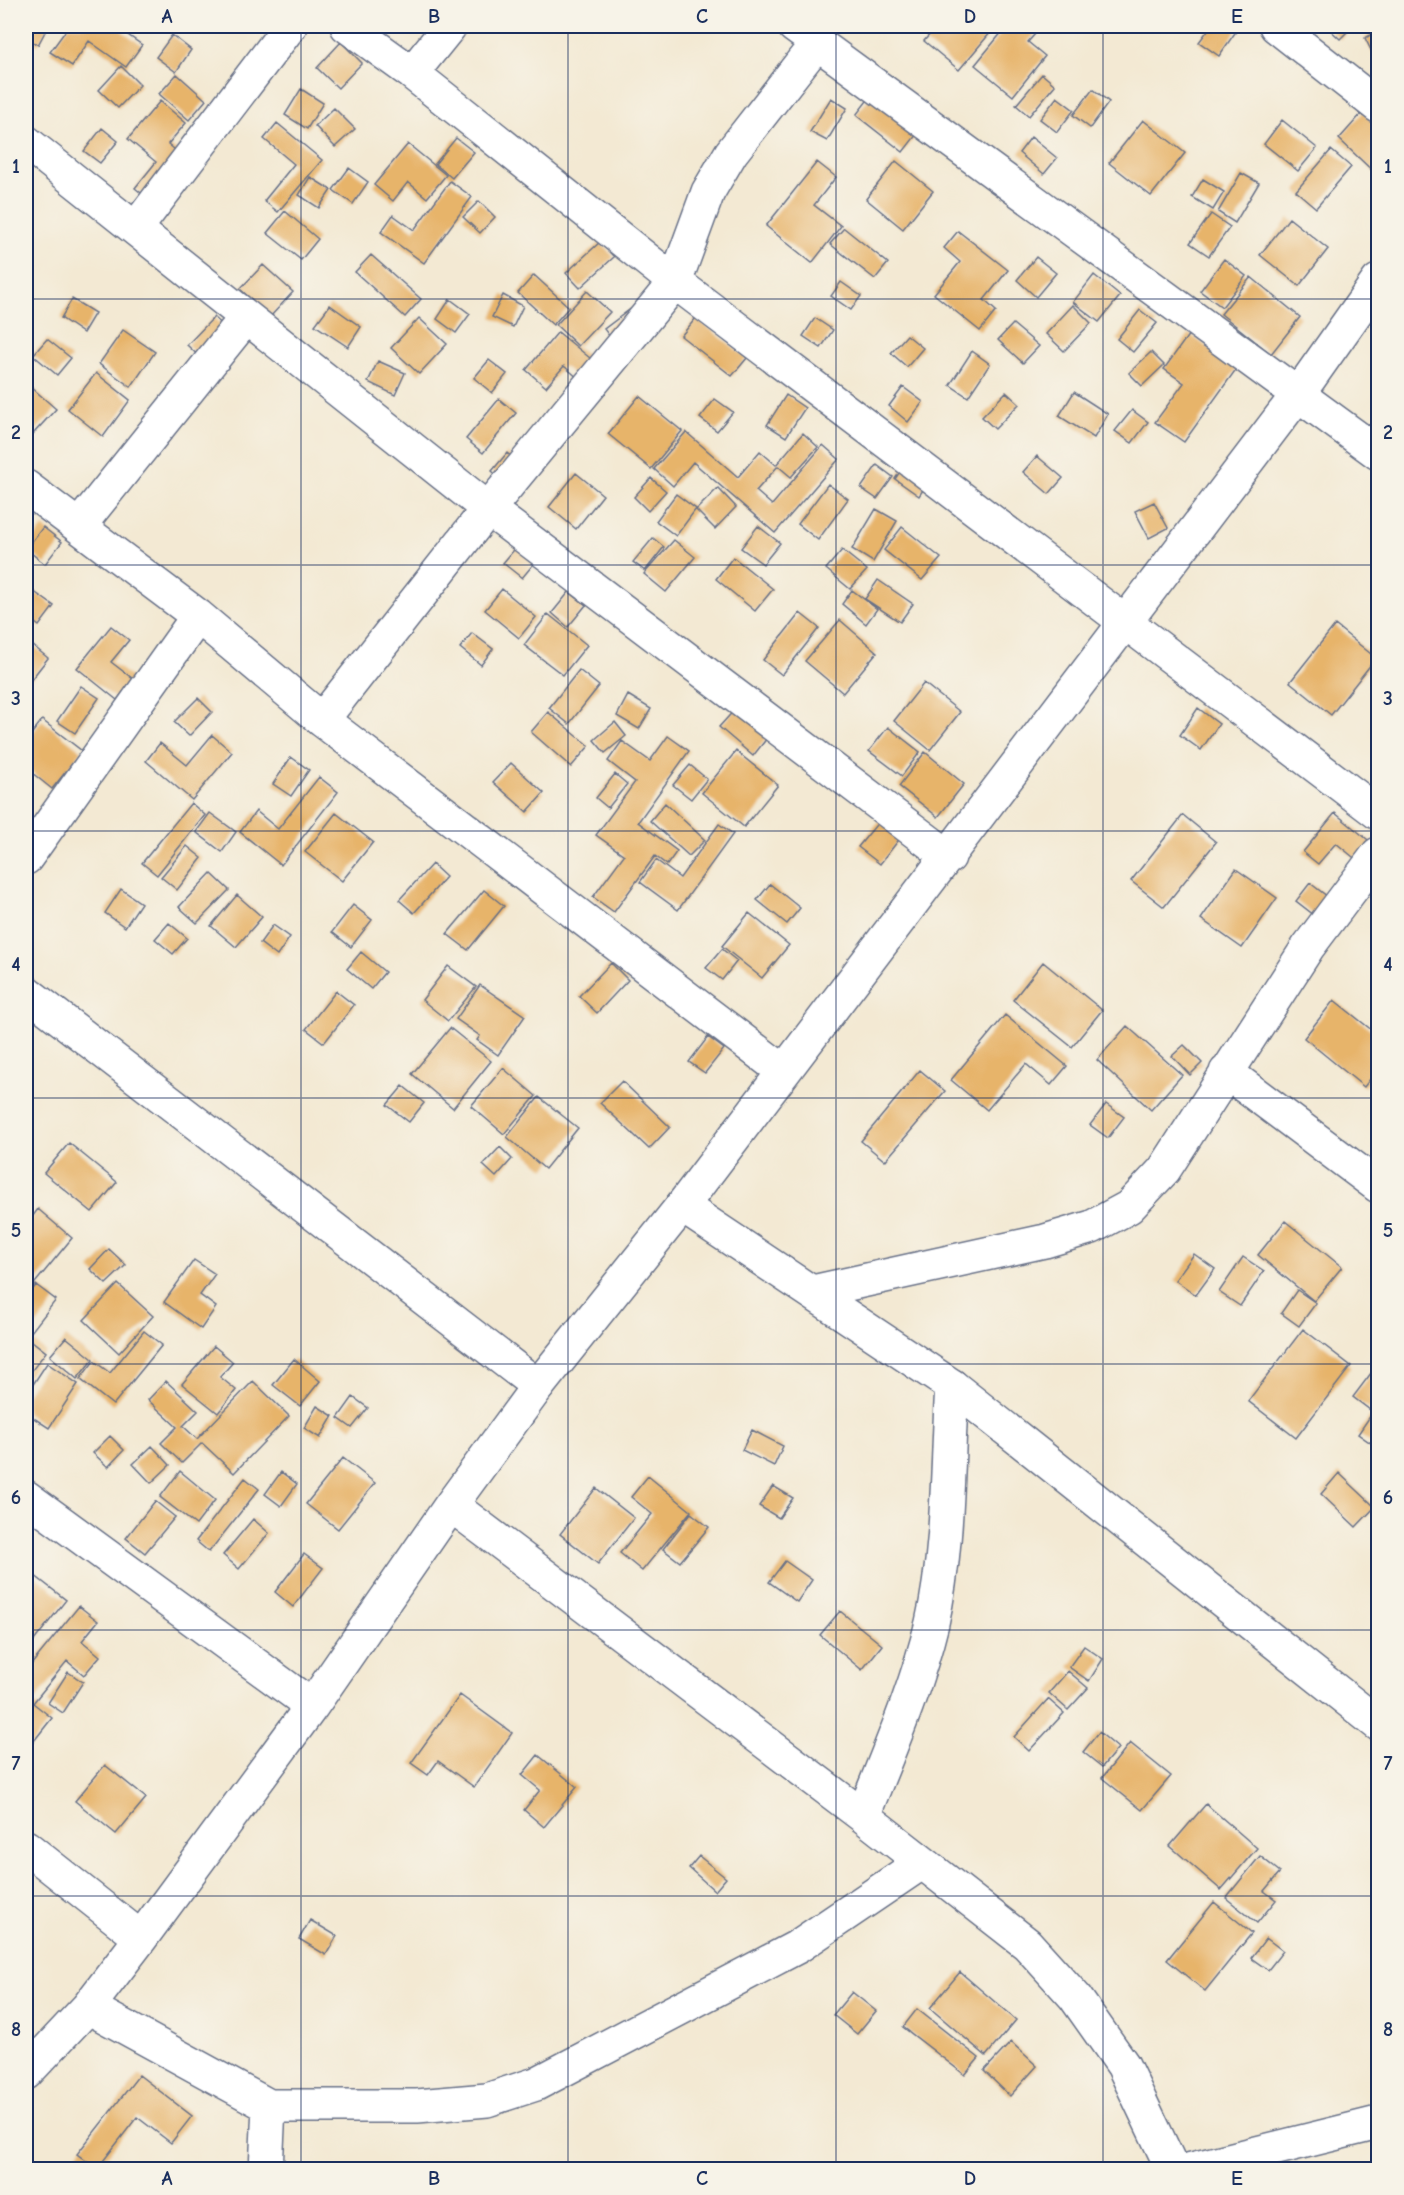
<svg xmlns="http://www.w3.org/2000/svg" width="1404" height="2195" viewBox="0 0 1404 2195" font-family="'Comic Neue',sans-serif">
<rect width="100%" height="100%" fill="#f7f3e8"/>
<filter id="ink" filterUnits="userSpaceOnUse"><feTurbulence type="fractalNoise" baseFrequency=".0167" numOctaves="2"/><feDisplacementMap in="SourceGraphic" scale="12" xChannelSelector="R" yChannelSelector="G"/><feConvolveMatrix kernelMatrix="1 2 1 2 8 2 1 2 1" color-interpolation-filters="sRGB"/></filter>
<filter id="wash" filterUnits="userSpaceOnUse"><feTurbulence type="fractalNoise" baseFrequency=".008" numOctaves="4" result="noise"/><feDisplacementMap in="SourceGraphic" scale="24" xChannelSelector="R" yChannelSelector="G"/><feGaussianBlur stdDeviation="1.35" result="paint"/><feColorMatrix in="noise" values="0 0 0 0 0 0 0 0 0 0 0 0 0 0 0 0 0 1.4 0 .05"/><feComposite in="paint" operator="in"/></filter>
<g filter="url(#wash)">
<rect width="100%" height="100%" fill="#f3e9d3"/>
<g id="blocks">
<path fill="#e7b46a" d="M26,26H48L38,45L26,38Z
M69,26H115L142,45L126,67L89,41L72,66L50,52Z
M937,26H996L959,70L924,41Z
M1007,26H1042L1028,42L1045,56L1013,96L975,65Z
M1211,26H1231L1237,30L1219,56L1199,42Z
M1326,26H1353L1340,39Z
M1378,31V64L1365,38Z
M172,35L191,50L176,72L156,57Z
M341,42L362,63L338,88L317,68Z
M121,66L140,85L118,108L99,90Z
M177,74L206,100L189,120L159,94Z
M1042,74L1055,85L1029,116L1016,105Z
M301,89L323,103L307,129L285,115Z
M1093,89L1109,102L1090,128L1073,115Z
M870,97L917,134L903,152L856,115Z
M1057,97L1074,110L1057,132L1040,119Z
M831,98L847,108L827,141L810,132Z
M160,101L186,123L168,144L192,164L158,207L135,188L156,162L128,139Z
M334,108L355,129L335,147L315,126Z
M1363,112L1378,127V176L1339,139Z
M1143,120L1185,153L1151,196L1109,163Z
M1282,120L1317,148L1298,171L1264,144Z
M277,123L322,160L278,212L264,201L294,164L264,139Z
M102,128L118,141L100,163L84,151Z
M1031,137L1057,158L1044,174L1019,153Z
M456,138L474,152L452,178L435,164Z
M408,144L446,175L427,198L408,182L393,201L374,185Z
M1331,150L1351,167L1316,208L1296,191Z
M896,161L933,191L903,229L866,199Z
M817,162L836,177L814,205L841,226L812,263L766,226Z
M349,168L368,182L353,204L333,190Z
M1241,173L1259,183L1235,223L1218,212Z
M310,177L331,190L319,208L299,195Z
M1203,179L1224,192L1213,210L1192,197Z
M450,181L472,197L424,263L381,232L393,215L414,230Z
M479,201L495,217L480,233L463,217Z
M285,211L318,239L301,260L267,233Z
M1211,214L1230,227L1209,256L1190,243Z
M1289,218L1328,249L1299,286L1260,255Z
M844,228L888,263L875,279L830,244Z
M958,231L1008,270L984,300L996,311L980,331L934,294L960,262L944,248Z
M600,242L614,257L580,288L566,273Z
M371,255L421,299L405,317L355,272Z
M1036,257L1056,273L1036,297L1017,280Z
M1224,259L1246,276L1222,307L1200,291Z
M263,265L293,292L270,317L240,289Z
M534,275L569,307L553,325L518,293Z
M1094,275L1120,296L1099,322L1073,302Z
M1251,277L1300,317L1271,354L1221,314Z
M841,282L861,296L851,310L831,296Z
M587,291L610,312L578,346L556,325Z
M503,295L523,306L513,327L492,317Z
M72,299L95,313L83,333L61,318Z
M450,299L470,314L456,333L437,319Z
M330,305L361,327L348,347L315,325Z
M1073,305L1091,323L1064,351L1046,334Z
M633,307L613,341L604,329Z
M1140,310L1157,323L1133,352L1117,339Z
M214,317L233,335L206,363L187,345Z
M419,318L447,344L419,374L391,348Z
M696,318L747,358L732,376L681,336Z
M815,318L833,330L821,348L803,336Z
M1013,324L1039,346L1023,363L998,340Z
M123,330L155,352L131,387L99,364Z
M558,332L601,367L586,385L564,366L546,387L526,370Z
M1189,334L1237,368L1184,442L1155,422L1184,383L1164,369Z
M907,335L923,348L907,367L891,353Z
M47,339L71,358L57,375L33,355Z
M972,351L990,364L968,397L950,385Z
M1151,352L1164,365L1142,386L1129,373Z
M489,360L507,374L492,393L474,378Z
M378,361L405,373L395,395L368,382Z
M96,373L130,400L103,437L68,409Z
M31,387L56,409L32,435L26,428V393Z
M903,387L923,402L908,422L889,406Z
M1006,392L1019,404L995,429L982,417Z
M1074,392L1108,414L1094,438L1059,416Z
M786,395L805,408L786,437L767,425Z
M639,396L682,431L651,469L608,434Z
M499,399L516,413L483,453L466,439Z
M715,399L733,412L717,431L700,418Z
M1132,410L1148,422L1132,443L1115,431Z
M686,432L738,477L760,451L776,465L803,433L818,447L791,477L778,466L756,491L772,505L823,445L839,459L775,533L693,462L673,486L654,469Z
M507,453L524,467L508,486L492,471Z
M1037,456L1063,478L1049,494L1023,472Z
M905,464L929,481L919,496L895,479Z
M877,465L893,477L877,499L861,488Z
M576,473L603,495L576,529L549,507Z
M651,478L666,491L648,511L634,497Z
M828,484L848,499L818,540L798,524Z
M718,488L736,507L715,529L696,510Z
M676,494L696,509L676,536L656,521Z
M1154,502L1168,528L1149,538L1135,511Z
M876,509L897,521L873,562L852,549Z
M758,526L780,543L763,564L741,548Z
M43,527L62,542L45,564L26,549Z
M902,527L941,558L922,580L884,550Z
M653,538L664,547L645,571L633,562Z
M674,540L695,557L666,592L644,574Z
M518,545L536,561L522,578L503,563Z
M842,550L867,570L850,589L826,569Z
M733,557L773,589L755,611L716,579Z
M878,580L913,604L900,622L865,599Z
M502,589L536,617L519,638L485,610Z
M852,590L877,609L866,624L842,604Z
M33,591L54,606L39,626L26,616V602Z
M569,592L586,605L568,627L552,613Z
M800,613L819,628L782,675L763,660Z
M548,614L587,645L563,675L524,645Z
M840,620L877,652L843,693L805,661Z
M1335,625L1376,658L1331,715L1290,682Z
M111,626L129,640L111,662L133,679L117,700L77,668Z
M472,633L493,649L481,665L460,648Z
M26,640L48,658L26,686Z
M579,670L599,686L569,724L549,708Z
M924,683L960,712L930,750L894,721Z
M81,686L99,698L75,733L57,721Z
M628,695L651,709L639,729L617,716Z
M198,698L212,712L189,736L174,722Z
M738,706L771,733L753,756L719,727Z
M1198,708L1219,724L1201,750L1180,735Z
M548,712L589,746L571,767L531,732Z
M42,720L82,751L52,789L26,768V741Z
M615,722L626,736L605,753L594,740Z
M888,727L920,752L902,776L869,751Z
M212,735L232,752L192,800L146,761L160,743L187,765Z
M668,736L689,751L638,822L677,851L667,865L655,856L614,912L593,897L624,855L596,835L635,782L608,761L622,741L650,761Z
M736,751L778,785L744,827L702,793Z
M925,752L964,784L938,817L899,786Z
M291,757L309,770L291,796L273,784Z
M511,763L544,793L527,812L493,782Z
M690,765L707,779L691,799L673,785Z
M615,774L627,784L608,808L596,798Z
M319,777L338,792L281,865L240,832L256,811L278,829Z
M191,803L205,815L157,875L142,863Z
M665,803L705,840L689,856L650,821Z
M210,813L236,832L222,852L196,832Z
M336,813L373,842L342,881L305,852Z
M1335,813L1378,848L1364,866L1336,843L1318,864L1303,852Z
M1183,815L1216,842L1164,907L1131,881Z
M880,820L901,837L880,864L858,847Z
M719,824L733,834L678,910L640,882L656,860L680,878Z
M187,846L202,858L177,890L161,877Z
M432,864L446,877L414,913L399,900Z
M1236,869L1277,898L1242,948L1201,919Z
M211,873L229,890L197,923L179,907Z
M1310,883L1337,904L1323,922L1296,901Z
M770,884L800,908L787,924L757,900Z
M121,889L141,903L125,927L105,913Z
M484,890L504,906L468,950L447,934Z
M237,895L262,917L236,947L211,926Z
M353,905L372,920L351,947L332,932Z
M749,913L789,945L762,978L722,946Z
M169,923L187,938L173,954L155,939Z
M273,925L290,937L277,956L260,943Z
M722,949L737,961L722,980L706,968Z
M361,952L385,972L371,989L347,969Z
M1043,962L1102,1010L1072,1047L1013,1000Z
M611,963L628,980L597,1013L579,996Z
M448,966L476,987L448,1021L422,1000Z
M480,985L525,1016L498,1055L477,1040L480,1036L456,1019Z
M336,991L354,1005L324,1043L306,1029Z
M1334,1000L1378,1035V1069L1364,1087L1304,1038Z
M1005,1015L1067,1066L1051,1085L1026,1064L987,1110L951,1080Z
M1127,1026L1182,1075L1151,1110L1097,1060Z
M450,1028L491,1061L453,1108L412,1074Z
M708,1037L724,1049L705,1073L689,1062Z
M1184,1045L1202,1063L1190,1075L1172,1056Z
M503,1068L536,1096L504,1134L471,1106Z
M920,1070L945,1091L885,1161L861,1141Z
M622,1081L670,1127L649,1149L600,1103Z
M403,1086L424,1103L409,1122L387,1105Z
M539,1097L578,1128L545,1169L507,1137Z
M1106,1104L1124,1117L1108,1138L1090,1125Z
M69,1143L117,1182L92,1212L44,1173Z
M500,1147L512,1159L496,1177L483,1165Z
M38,1209L72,1238L26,1294V1225Z
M1285,1221L1342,1267L1314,1301L1258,1255Z
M109,1249L126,1265L106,1284L90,1269Z
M1194,1254L1215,1269L1196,1295L1175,1280Z
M1243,1257L1264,1271L1240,1306L1219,1292Z
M194,1260L215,1274L200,1295L216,1307L201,1329L164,1302Z
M118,1284L153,1316L119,1353L84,1320Z
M36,1285L56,1300L27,1337L46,1352L26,1378V1299Z
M1297,1290L1316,1303L1299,1326L1281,1313Z
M1303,1329L1351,1366L1296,1438L1248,1401Z
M144,1331L162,1345L113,1405L80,1379L94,1361L110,1373Z
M66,1337L93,1359L77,1379L50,1356Z
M214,1346L233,1362L220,1377L236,1390L218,1413L182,1384Z
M294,1359L320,1381L300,1406L273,1385Z
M47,1363L78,1384L49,1428L26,1413V1395Z
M1378,1364V1416L1353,1397Z
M166,1381L198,1411L183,1426L197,1439L253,1381L289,1416L234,1473L202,1443L182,1463L161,1443L177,1427L148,1400Z
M353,1397L368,1408L352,1428L338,1418Z
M317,1406L333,1416L320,1438L304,1428Z
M1371,1415L1378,1420V1448L1358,1434Z
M752,1430L783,1446L774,1466L742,1450Z
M110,1436L124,1450L108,1467L93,1453Z
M152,1446L170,1465L151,1483L133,1464Z
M343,1458L375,1483L338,1529L306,1504Z
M180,1471L215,1500L196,1525L160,1497Z
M281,1472L297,1484L281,1506L265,1494Z
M1339,1473L1375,1507L1356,1527L1321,1494Z
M648,1476L691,1511L642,1571L620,1553L652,1514L631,1497Z
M245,1478L259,1489L209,1552L196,1541Z
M773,1486L793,1498L779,1518L759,1506Z
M596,1488L634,1518L598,1564L560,1534Z
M155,1501L175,1517L145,1553L126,1538Z
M691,1513L709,1527L680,1562L663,1549Z
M253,1519L269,1533L239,1569L223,1555Z
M304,1554L323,1568L293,1607L275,1592Z
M785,1561L812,1580L797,1602L769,1582Z
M30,1572L66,1600L26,1651V1577Z
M79,1606L98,1621L82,1641L100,1656L84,1675L67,1661L33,1703L52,1718L26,1751V1671Z
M840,1611L882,1645L862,1670L820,1635Z
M1084,1646L1103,1659L1089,1681L1069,1667Z
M1068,1671L1088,1688L1068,1710L1049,1693Z
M68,1672L83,1682L63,1713L48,1703Z
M460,1695L512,1733L474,1787L438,1761L428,1775L411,1763Z
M1048,1699L1064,1713L1029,1751L1014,1737Z
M1099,1732L1118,1748L1102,1767L1083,1752Z
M1130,1743L1171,1776L1142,1810L1102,1778Z
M538,1755L577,1787L544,1827L524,1810L540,1790L522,1775Z
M105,1765L146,1798L116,1834L75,1801Z
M1206,1804L1257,1848L1221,1890L1170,1846Z
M699,1856L726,1878L715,1891L689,1868Z
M1260,1856L1280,1872L1264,1891L1276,1900L1257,1923L1226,1898Z
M1214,1902L1252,1933L1205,1991L1167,1960Z
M310,1920L337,1936L326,1955L299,1939Z
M1266,1938L1283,1951L1268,1970L1251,1958Z
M960,1972L1016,2020L986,2056L930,2008Z
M852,1992L876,2011L857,2034L833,2015Z
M917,2009L979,2058L965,2075L903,2027Z
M1011,2042L1037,2066L1010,2096L984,2071Z
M139,2075L192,2116L171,2143L137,2117L97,2169L77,2154Z"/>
</g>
</g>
<g filter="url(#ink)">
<use href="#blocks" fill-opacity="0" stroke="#677087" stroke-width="1.5"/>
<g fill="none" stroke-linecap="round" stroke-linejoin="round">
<defs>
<path id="street" d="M347,26L412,73L675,282L1378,813
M794,26L1378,453
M1276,26L1378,106
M412,73L450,26
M26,142L488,509L949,857
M136,228L290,26
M26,487L198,616L322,720L783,1071
M79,526L245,319
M322,720L488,509L675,282L708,192L731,153L817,43
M26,858L198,616
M1226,1072L1378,1186
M682,1206L1299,393L1378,281
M812,1292L1045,1241L1092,1227L1129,1207L1164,1170L1308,947L1378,854
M26,1497L312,1706
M451,1505L863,1816L1027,1944L1075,1997L1123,2065L1173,2170
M863,1816C888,1753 916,1689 932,1623C949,1548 947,1463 952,1386
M26,1847L141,1938
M88,2007L269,2106H417L487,2100L536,2084L797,1947L921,1863
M26,2073L88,2007L141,1938L312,1706L451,1505L538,1386
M266,2170L269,2106
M1188,2170L1378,2123"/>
<path id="secondary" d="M26,992L538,1386L682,1206L952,1386L1378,1724"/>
</defs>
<use href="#street" stroke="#677087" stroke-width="36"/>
<use href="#secondary" stroke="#677087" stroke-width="36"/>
<use href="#street" stroke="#fff" stroke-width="33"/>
<use href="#secondary" stroke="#fff" stroke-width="33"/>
</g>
</g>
<path fill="none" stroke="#1b2f5e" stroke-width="1.5" stroke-opacity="0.55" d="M301,26V2170M568,26V2170M836,26V2170M1103,26V2170M26,299H1378M26,565H1378M26,831H1378M26,1098H1378M26,1364H1378M26,1630H1378M26,1896H1378"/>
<rect width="1404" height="2195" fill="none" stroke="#f7f3e8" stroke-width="66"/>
<rect x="33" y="33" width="1338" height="2129" fill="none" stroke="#1b2f5e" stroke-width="2"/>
<g font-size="20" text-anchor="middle" font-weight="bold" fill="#1b2f5e">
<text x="167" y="23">A</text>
<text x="434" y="23">B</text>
<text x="702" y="23">C</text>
<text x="970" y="23">D</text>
<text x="1237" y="23">E</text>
<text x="16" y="173">1</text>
<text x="1388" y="173">1</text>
<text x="16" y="439">2</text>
<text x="1388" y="439">2</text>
<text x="16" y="705">3</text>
<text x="1388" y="705">3</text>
<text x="16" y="971">4</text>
<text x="1388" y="971">4</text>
<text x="16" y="1237">5</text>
<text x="1388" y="1237">5</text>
<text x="16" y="1504">6</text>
<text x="1388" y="1504">6</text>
<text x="16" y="1770">7</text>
<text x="1388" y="1770">7</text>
<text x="16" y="2036">8</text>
<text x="1388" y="2036">8</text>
<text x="167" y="2185">A</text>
<text x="434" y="2185">B</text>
<text x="702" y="2185">C</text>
<text x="970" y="2185">D</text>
<text x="1237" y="2185">E</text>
</g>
</svg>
